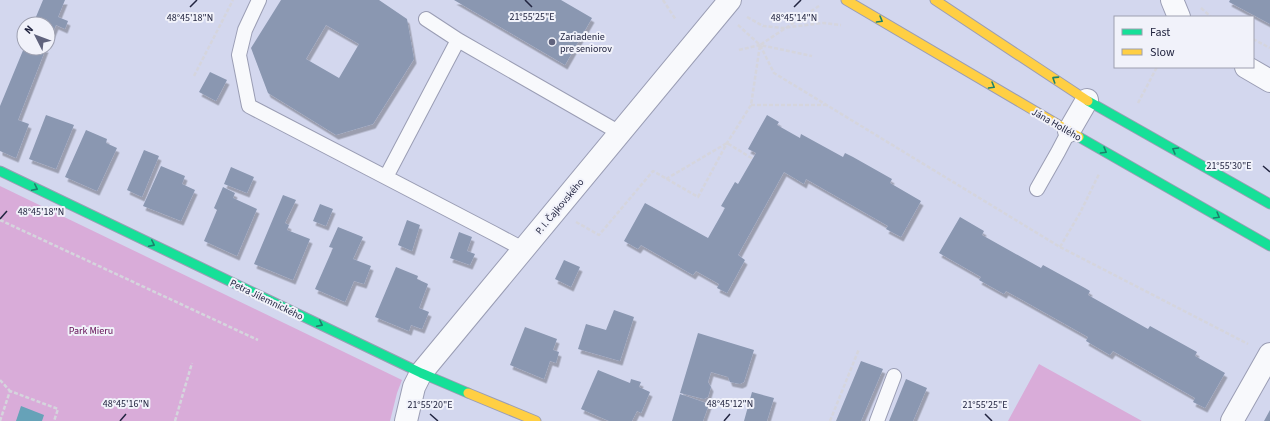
<svg xmlns="http://www.w3.org/2000/svg" width="1270" height="421" viewBox="0 0 1270 421" font-family="'Source Sans 3',sans-serif">
<defs>
<filter id="shadow"><feDropShadow dx="2.5" dy="4.5" stdDeviation="0" flood-color="#0004"/></filter>
</defs>
<rect width="100%" height="100%" fill="#d3d7ee"/>
<path fill="#d9acd9" d="M0,186L402,380L397,393L390,421H0Z
M1039,364L1142,421H1008Z"/>
<path fill="#66a2b8" d="M21,406L44,415L42,421H16Z"/>
<path fill="#8a97b1" fill-rule="evenodd" filter="url(#shadow)" d="M43,0H65L58,17L68,21L65,29L56,25L48,44V24H33Z
M281,0H379L407,19L414,59L373,124L336,135L268,93L251,48ZM326,25L359,44L339,78L306,59Z
M454,0H561L592,18L565,65Z
M1230,0H1270V24L1229,2Z
M24,48H46L18,120L29,124L16,158L0,151V106Z
M210,72L227,80L216,101L199,92Z
M46,115L74,125L56,169L29,159Z
M767,115L779,122L777,125L800,138L801,134L843,157L845,153L853,157L892,179L890,183L921,201L901,237L886,229L888,226L806,179L804,184L784,172L738,255L745,260L727,293L717,288L719,284L696,271L693,275L641,245L638,249L624,241L645,203L708,238L725,208L721,206L735,182L738,184L756,153L748,149Z
M86,130L107,139L106,143L117,148L97,191L65,177Z
M144,150L159,156L142,197L127,190Z
M161,166L185,176L182,184L195,190L181,221L143,206Z
M231,167L254,177L247,193L224,184Z
M223,187L235,193L233,198L257,209L237,256L204,241L217,210L214,208Z
M283,195L296,200L285,223L289,225L287,230L310,239L293,280L254,264Z
M320,204L333,209L326,226L313,221Z
M960,217L984,231L982,235L1041,268L1043,265L1085,288L1090,291L1088,295L1148,329L1150,326L1197,352L1195,356L1225,373L1205,408L1193,402L1195,398L1113,351L1110,355L1086,341L1088,337L1006,291L1004,294L979,280L981,277L939,253Z
M407,220L420,225L412,251L398,245Z
M338,227L363,237L353,259L371,266L364,284L354,281L345,302L315,289L333,248L329,247Z
M459,232L472,237L467,251L475,254L470,265L450,258Z
M564,260L580,267L571,287L555,279Z
M396,267L418,276L417,279L428,284L419,308L429,312L422,329L411,325L409,331L375,317Z
M614,310L634,317L620,361L578,349L586,324L606,330Z
M525,327L557,339L553,350L559,352L556,363L550,361L544,379L510,365Z
M698,333L754,350L744,382L740,384L730,382L728,377L711,372L708,382L711,387L708,397L704,399L680,393Z
M861,361L883,369L861,421H836Z
M598,370L630,383L631,379L641,382L639,387L650,392L641,413L637,411L632,421H609L581,409Z
M906,379L927,388L913,421H889Z
M752,392L774,398L767,421H744Z
M680,394L709,404L703,421H672Z
M1270,410V421H1264Z"/>
<g fill="none" stroke-linecap="round" stroke-linejoin="round">
<defs>
<path id="lane" d="M259,0L245,30L239,55L249,106L493,233L523,249
M426,19L458,40L620,133
M386,177L458,40
M1037,189L1058,152L1069,131
M877,421L894,376"/>
<path id="street" d="M1172,0L1179,17
M1246,67L1270,81
M1069,131L1087,100
M406,421L414,387L421,373L730,0
M1232,421L1270,354"/>
<path id="fast" d="M1088,101L1270,204
M1079,137L1270,246
M0,171L421,373L468,393"/>
<path id="slow" d="M846,0L1079,137
M935,0L1088,101
M468,393L536,421"/>
</defs>
<use href="#lane" stroke="#9a9db4" stroke-width="16"/>
<use href="#street" stroke="#9a9db4" stroke-width="24"/>
<use href="#fast" stroke="#9a9db4" stroke-width="11"/>
<use href="#slow" stroke="#9a9db4" stroke-width="11"/>
<path stroke="#d5d5dd" stroke-width="2.5" stroke-dasharray="4 2" stroke-linecap="butt" d="M663,0L676,20
M1201,8L1211,17
M747,17L763,26L783,28L823,23L841,25
M738,25L760,45L774,73L1060,247L1248,344
M1253,39L1270,48
M739,50L760,45L812,56
M194,76L233,0
M1138,103L1157,67
M751,105H827
M666,179L727,143L753,159
M0,220L258,340
M576,222L599,235L653,171L698,197L727,143L751,105L760,45L819,6
M1060,247L1080,213L1099,174
M0,380L10,391
M0,421L10,391L58,409L54,421
M175,421L192,363
M830,421L859,349"/>
<use href="#lane" stroke="#f8f9fc" stroke-width="14"/>
<use href="#street" stroke="#f8f9fc" stroke-width="22"/>
<use href="#fast" stroke="#16e098" stroke-width="9"/>
<use href="#slow" stroke="#ffcf43" stroke-width="9"/>
</g>
<defs><path id="oneway-chevron" d="M-2-3.5L2.5 0L-2 3.5" fill="none" stroke-width="1.6" stroke-linecap="round" stroke-linejoin="round"/></defs>
<g stroke="#1c826c">
<use href="#oneway-chevron" transform="translate(880 20) rotate(30)"/>
<use href="#oneway-chevron" transform="translate(1055 79) rotate(-147)"/>
<use href="#oneway-chevron" transform="translate(992 86) rotate(30)"/>
<use href="#oneway-chevron" transform="translate(1175 150) rotate(-150)"/>
<use href="#oneway-chevron" transform="translate(1104 151) rotate(30)"/>
<use href="#oneway-chevron" transform="translate(35 188) rotate(26)"/>
<use href="#oneway-chevron" transform="translate(1217 216) rotate(30)"/>
<use href="#oneway-chevron" transform="translate(152 244) rotate(26)"/>
<use href="#oneway-chevron" transform="translate(320 324) rotate(26)"/>
</g>
<path fill="none" stroke="#222540" stroke-width="1.5" d="M525,0L532,7M190,7L197,0M794,7L801,0M1263,166L1270,172M0,219L7,211M430,414L438,421M985,414L992,421M120,421L126,414M724,421L730,414"/>
<circle fill="#60637d" stroke="#f1f2fa" stroke-width="1.5" cx="552" cy="42" r="4"/>
<g text-anchor="middle" stroke-width="4" stroke-linejoin="round" paint-order="stroke">
<g font-size="10" fill="#222540" stroke="#f1f2fa" text-anchor="start">
<text x="560" y="40">Zariadenie<tspan x="560" dy="12">pre seniorov</tspan></text>
</g>
<g font-size="10" fill="#222540" stroke="#f1f2fa">
<text transform="translate(1057 124) rotate(30)" y="4">Jána Hollého</text>
<text transform="translate(559 206) rotate(-50)" y="4">P. I. Čajkovského</text>
<text transform="translate(267 299) rotate(26)" y="4">Petra Jilemnického</text>
</g>
<g font-size="10" fill="#600a51" stroke="#f1f2fa">
<text x="91" y="334">Park Mieru</text>
</g>
</g>
<g font-size="10" text-anchor="middle" fill="#222540" stroke="#f1f2fa" stroke-width="4" stroke-linejoin="round" paint-order="stroke">
<text x="532" y="20">21°55'25"E</text>
<text x="190" y="21">48°45'18"N</text>
<text x="794" y="21">48°45'14"N</text>
<text x="1229" y="169">21°55'30"E</text>
<text x="41" y="215">48°45'18"N</text>
<text x="126" y="407">48°45'16"N</text>
<text x="730" y="407">48°45'12"N</text>
<text x="430" y="408">21°55'20"E</text>
<text x="985" y="408">21°55'25"E</text>
</g>
<rect x="1114" y="16" width="140" height="52" fill="#f1f2fa" stroke="#9ea0b0"/>
<rect x="1122" y="29" width="20" height="6" fill="#16e098" stroke="#9ea0b0"/>
<text x="1150" y="36" font-size="12" fill="#222540">Fast</text>
<rect x="1122" y="49" width="20" height="6" fill="#ffcf43" stroke="#9ea0b0"/>
<text x="1150" y="56" font-size="12" fill="#222540">Slow</text>
<g transform="translate(36 36) rotate(312)"><circle r="19" fill="#f1f2fa" stroke="#9ea0b0"/>
<path d="M0-3L7 15L0 10L-7 15Z" fill="#60637d"/>
<text y="-6" font-size="11" font-weight="bold" text-anchor="middle" fill="#222540">N</text>
</g>
</svg>
